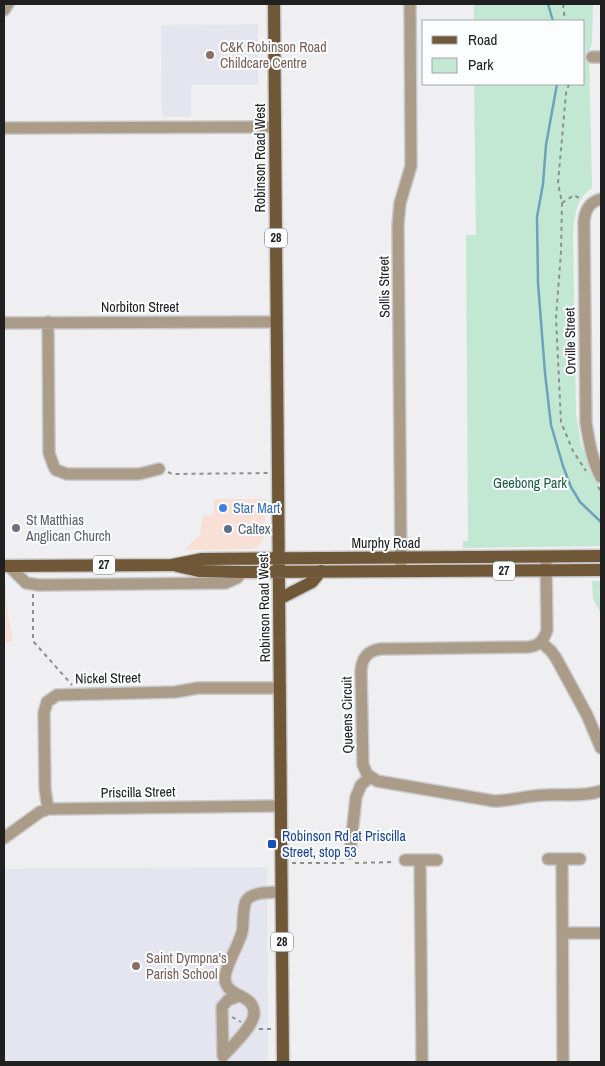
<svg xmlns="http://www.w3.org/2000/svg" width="605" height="1066" viewBox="0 0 605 1066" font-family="'Archivo Narrow',sans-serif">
<rect width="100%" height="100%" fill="#efeff1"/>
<path fill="#f8e0d6" d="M214,499H265V533L263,540L259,546L252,549L184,550L200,535L203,515H214Z
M4,585H6V602L13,642H4Z"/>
<path fill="#e4e5ef" d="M258,24V85H191V117H162L161,25Z
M267,867L268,1062H4V869Z"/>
<path fill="#c2e8d4" d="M474,4H593L592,43L589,51L592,188C576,199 576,212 573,230L576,414L581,444L597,483L601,487V546L463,548V541H468L466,235H476L474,84H584V21H474Z
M592,581H601V614L593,599Z"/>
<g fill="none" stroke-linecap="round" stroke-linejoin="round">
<path stroke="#6da1bc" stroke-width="2.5" d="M548,4L553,21
M557,84L546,145L543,184L537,217L538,283L545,373L551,425L563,466L571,487L580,502L601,522"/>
<defs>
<path id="minor" d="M4,10L8,4
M592,57H601
M4,128L275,127
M601,199C589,202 585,210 584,222L586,423C589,441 592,461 601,477
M48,322L49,453L54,467L56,470L67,474H139L159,469
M4,323L277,322
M546,561L547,630C544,640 539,646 528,647L380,649C367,651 362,658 361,671L363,765L367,774L377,781L494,801C512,801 529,795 546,795C564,794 583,797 601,791
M9,566L26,583L39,585L226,583L237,578L242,572
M401,571L398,225L400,203L411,166L410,4
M541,642L551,651L556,658L587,715L601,748
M48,809L45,789L44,713L47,702L57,695L175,692L198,688H280
M4,838L40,812L48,809L281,806
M350,853L356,797L361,785L370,777
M548,859H580
M562,859L563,1062
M405,860H437
M420,860L422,1062
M563,933H601
M223,1056C231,1047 253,1027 254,1014C255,993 225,998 225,978C225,966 239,945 242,932C244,923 242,910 246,901C252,891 271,893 282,892
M223,1056L222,1007L228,1000L239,996"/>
<path id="major" d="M274,4L283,1062
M4,566L172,565L202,559L601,556
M177,566L199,571L242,572L601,570
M279,599L312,582L321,571"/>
</defs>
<use href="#minor" stroke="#cacacc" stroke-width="14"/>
<use href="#major" stroke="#cacacc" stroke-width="15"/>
<path stroke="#8e8e8f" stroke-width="2" stroke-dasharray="4 4" stroke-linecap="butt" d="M563,4L565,21
M569,84L566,93L558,183L562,203L561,252L556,318L561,422L573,451L586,471
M562,203L574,195L581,199
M168,472L172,474L268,473
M598,487L601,491
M33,594V641L72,685
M292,863H345
M355,863L395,862
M232,1017L241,1022
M259,1029H272"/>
<use href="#minor" stroke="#ab9c8a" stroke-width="11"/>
<use href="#major" stroke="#705737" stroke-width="12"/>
</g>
<g fill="#8d6e63" stroke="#fcfdff" stroke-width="2">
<circle cx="210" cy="55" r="5"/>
<circle cx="136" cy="966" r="5"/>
</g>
<circle fill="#3f7fe0" stroke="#fcfdff" stroke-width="2" cx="223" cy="508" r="5"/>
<circle fill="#6b7280" stroke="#fcfdff" stroke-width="2" cx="16" cy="528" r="5"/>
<circle fill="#5c6f8a" stroke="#fcfdff" stroke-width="2" cx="228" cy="529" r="5"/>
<rect fill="#1a4fb4" stroke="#fcfdff" stroke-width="2" x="267" y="839" width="10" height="10" rx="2.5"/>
<g text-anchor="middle" stroke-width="4" stroke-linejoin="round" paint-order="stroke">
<g fill="#fcfdff" stroke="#626264" stroke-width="1">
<rect x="265" y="228.5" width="22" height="19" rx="4"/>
<rect x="93" y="555.5" width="22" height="19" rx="4"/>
<rect x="493" y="561.5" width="22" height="19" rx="4"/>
<rect x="271" y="932.5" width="22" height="19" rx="4"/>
</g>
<g font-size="12" font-weight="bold" fill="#202021">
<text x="276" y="242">28</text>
<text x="104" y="569">27</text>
<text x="504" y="575">27</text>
<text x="282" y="946">28</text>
</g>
<g font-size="14" fill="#785e54" stroke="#fcfdff" text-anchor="start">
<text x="220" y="52">C&amp;K Robinson Road<tspan x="220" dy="16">Childcare Centre</tspan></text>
<text x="146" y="963">Saint Dympna's<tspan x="146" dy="16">Parish School</tspan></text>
</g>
<g font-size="14" fill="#202021" stroke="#fcfdff">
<text transform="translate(260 158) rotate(-90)" y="5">Robinson Road West</text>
<text transform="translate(384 287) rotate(-91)" y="5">Sollis Street</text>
<text x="140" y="312">Norbiton Street</text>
<text transform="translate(570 341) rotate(-91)" y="5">Orville Street</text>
<text x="386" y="548">Murphy Road</text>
<text transform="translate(264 608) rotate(-91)" y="5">Robinson Road West</text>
<text transform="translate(108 678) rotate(-1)" y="5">Nickel Street</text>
<text transform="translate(347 715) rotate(-91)" y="5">Queens Circuit</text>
<text transform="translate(138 792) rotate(-1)" y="5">Priscilla Street</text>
</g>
<g font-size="14" fill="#1b5c42" stroke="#fcfdff">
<text x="530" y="488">Geebong Park</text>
</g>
<g font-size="14" fill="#366cbe" stroke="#fcfdff" text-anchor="start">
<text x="233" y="513">Star Mart</text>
</g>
<g font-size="14" fill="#5b616d" stroke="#fcfdff" text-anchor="start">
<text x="26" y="525">St Matthias<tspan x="26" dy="16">Anglican Church</tspan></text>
</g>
<g font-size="14" fill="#4e5e75" stroke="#fcfdff" text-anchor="start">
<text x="238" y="534">Caltex</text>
</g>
<g font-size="14" fill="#164399" stroke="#fcfdff" text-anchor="start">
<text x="282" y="841">Robinson Rd at Priscilla<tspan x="282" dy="16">Street, stop 53</tspan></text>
</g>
</g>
<rect width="605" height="1066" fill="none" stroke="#202021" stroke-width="10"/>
<rect x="422" y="20" width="162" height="65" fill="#fcfdff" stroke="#a4a5a6"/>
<rect x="432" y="36" width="25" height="8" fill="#705737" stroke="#a4a5a6"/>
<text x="468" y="45" font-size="15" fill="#202021">Road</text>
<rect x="432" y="58" width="25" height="15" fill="#c2e8d4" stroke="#a4a5a6"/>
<text x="468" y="70" font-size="15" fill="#202021">Park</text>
</svg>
